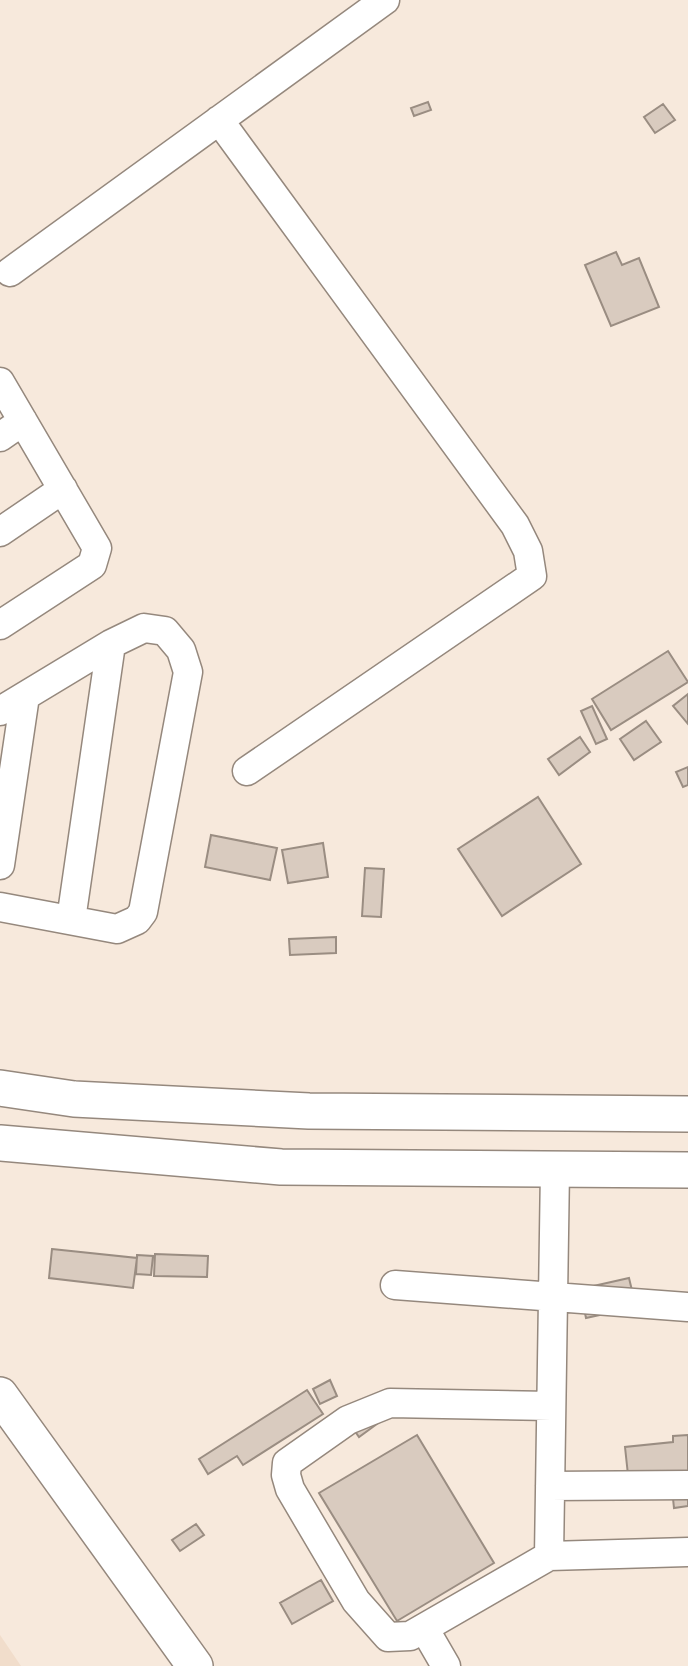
<svg xmlns="http://www.w3.org/2000/svg" width="688" height="1666" viewBox="0 0 688 1666" font-family="'PT Sans Narrow',sans-serif">
<rect width="100%" height="100%" fill="#f7e9dc"/>
<path fill="#f1ddcb" d="M0,1635L21,1666H0Z"/>
<path fill="#d9cbbf" stroke="#9a8d82" stroke-width="2" d="M428,102L431,110L414,116L411,108Z
M663,104L675,120L655,133L644,117Z
M616,252L622,265L639,258L659,307L611,326L585,265Z
M668,651L688,682L611,730L592,699Z
M688,694V724L673,706Z
M592,706L607,739L596,744L581,711Z
M646,721L661,742L634,760L620,739Z
M580,737L590,752L559,775L548,759Z
M688,767V785L683,787L676,772Z
M538,797L581,864L502,916L458,849Z
M211,835L277,848L270,880L205,867Z
M323,843L328,877L288,883L282,850Z
M365,868L384,869L381,917L362,916Z
M336,937V953L290,955L289,939Z
M52,1249L137,1258L133,1288L49,1278Z
M155,1254L208,1256L207,1277L154,1276Z
M137,1255L153,1256L151,1275L136,1274Z
M629,1278L636,1307L586,1318L580,1289Z
M330,1380L337,1396L320,1404L313,1389Z
M307,1390L323,1414L243,1465L237,1456L208,1474L199,1459Z
M381,1421L359,1437L352,1427Z
M417,1435L494,1563L397,1621L319,1493Z
M688,1435V1485L628,1475L625,1447L673,1442V1436Z
M688,1488V1506L674,1508L672,1489Z
M196,1524L204,1535L180,1551L172,1540Z
M321,1580L333,1601L292,1624L280,1603Z"/>
<g fill="none" stroke-linecap="round" stroke-linejoin="round">
<defs>
<path id="minor" d="M219,120L515,525L528,551L532,576L247,771
M10,272L385,0
M0,382L97,548L92,565L0,625
M0,437L23,421
M0,532L63,489
M0,711L111,644L144,628L165,631L181,650L188,672L143,912L137,920L117,929L0,907
M0,865L25,696
M71,920L111,644
M555,1169L549,1556L688,1552
M395,1285L688,1307
M550,1486L688,1485
M549,1556L410,1636L388,1637L356,1601L290,1489L286,1475L287,1463L348,1420L390,1403L551,1406
M424,1628L446,1666"/>
<path id="major" d="M0,1088L74,1099L309,1111L688,1114
M0,1143L281,1167L688,1170
M0,1395L195,1666"/>
</defs>
<use href="#minor" stroke="#95887d" stroke-width="31"/>
<use href="#major" stroke="#95887d" stroke-width="38"/>
<use href="#minor" stroke="#fff" stroke-width="28"/>
<use href="#major" stroke="#fff" stroke-width="35"/>
</g>
</svg>
